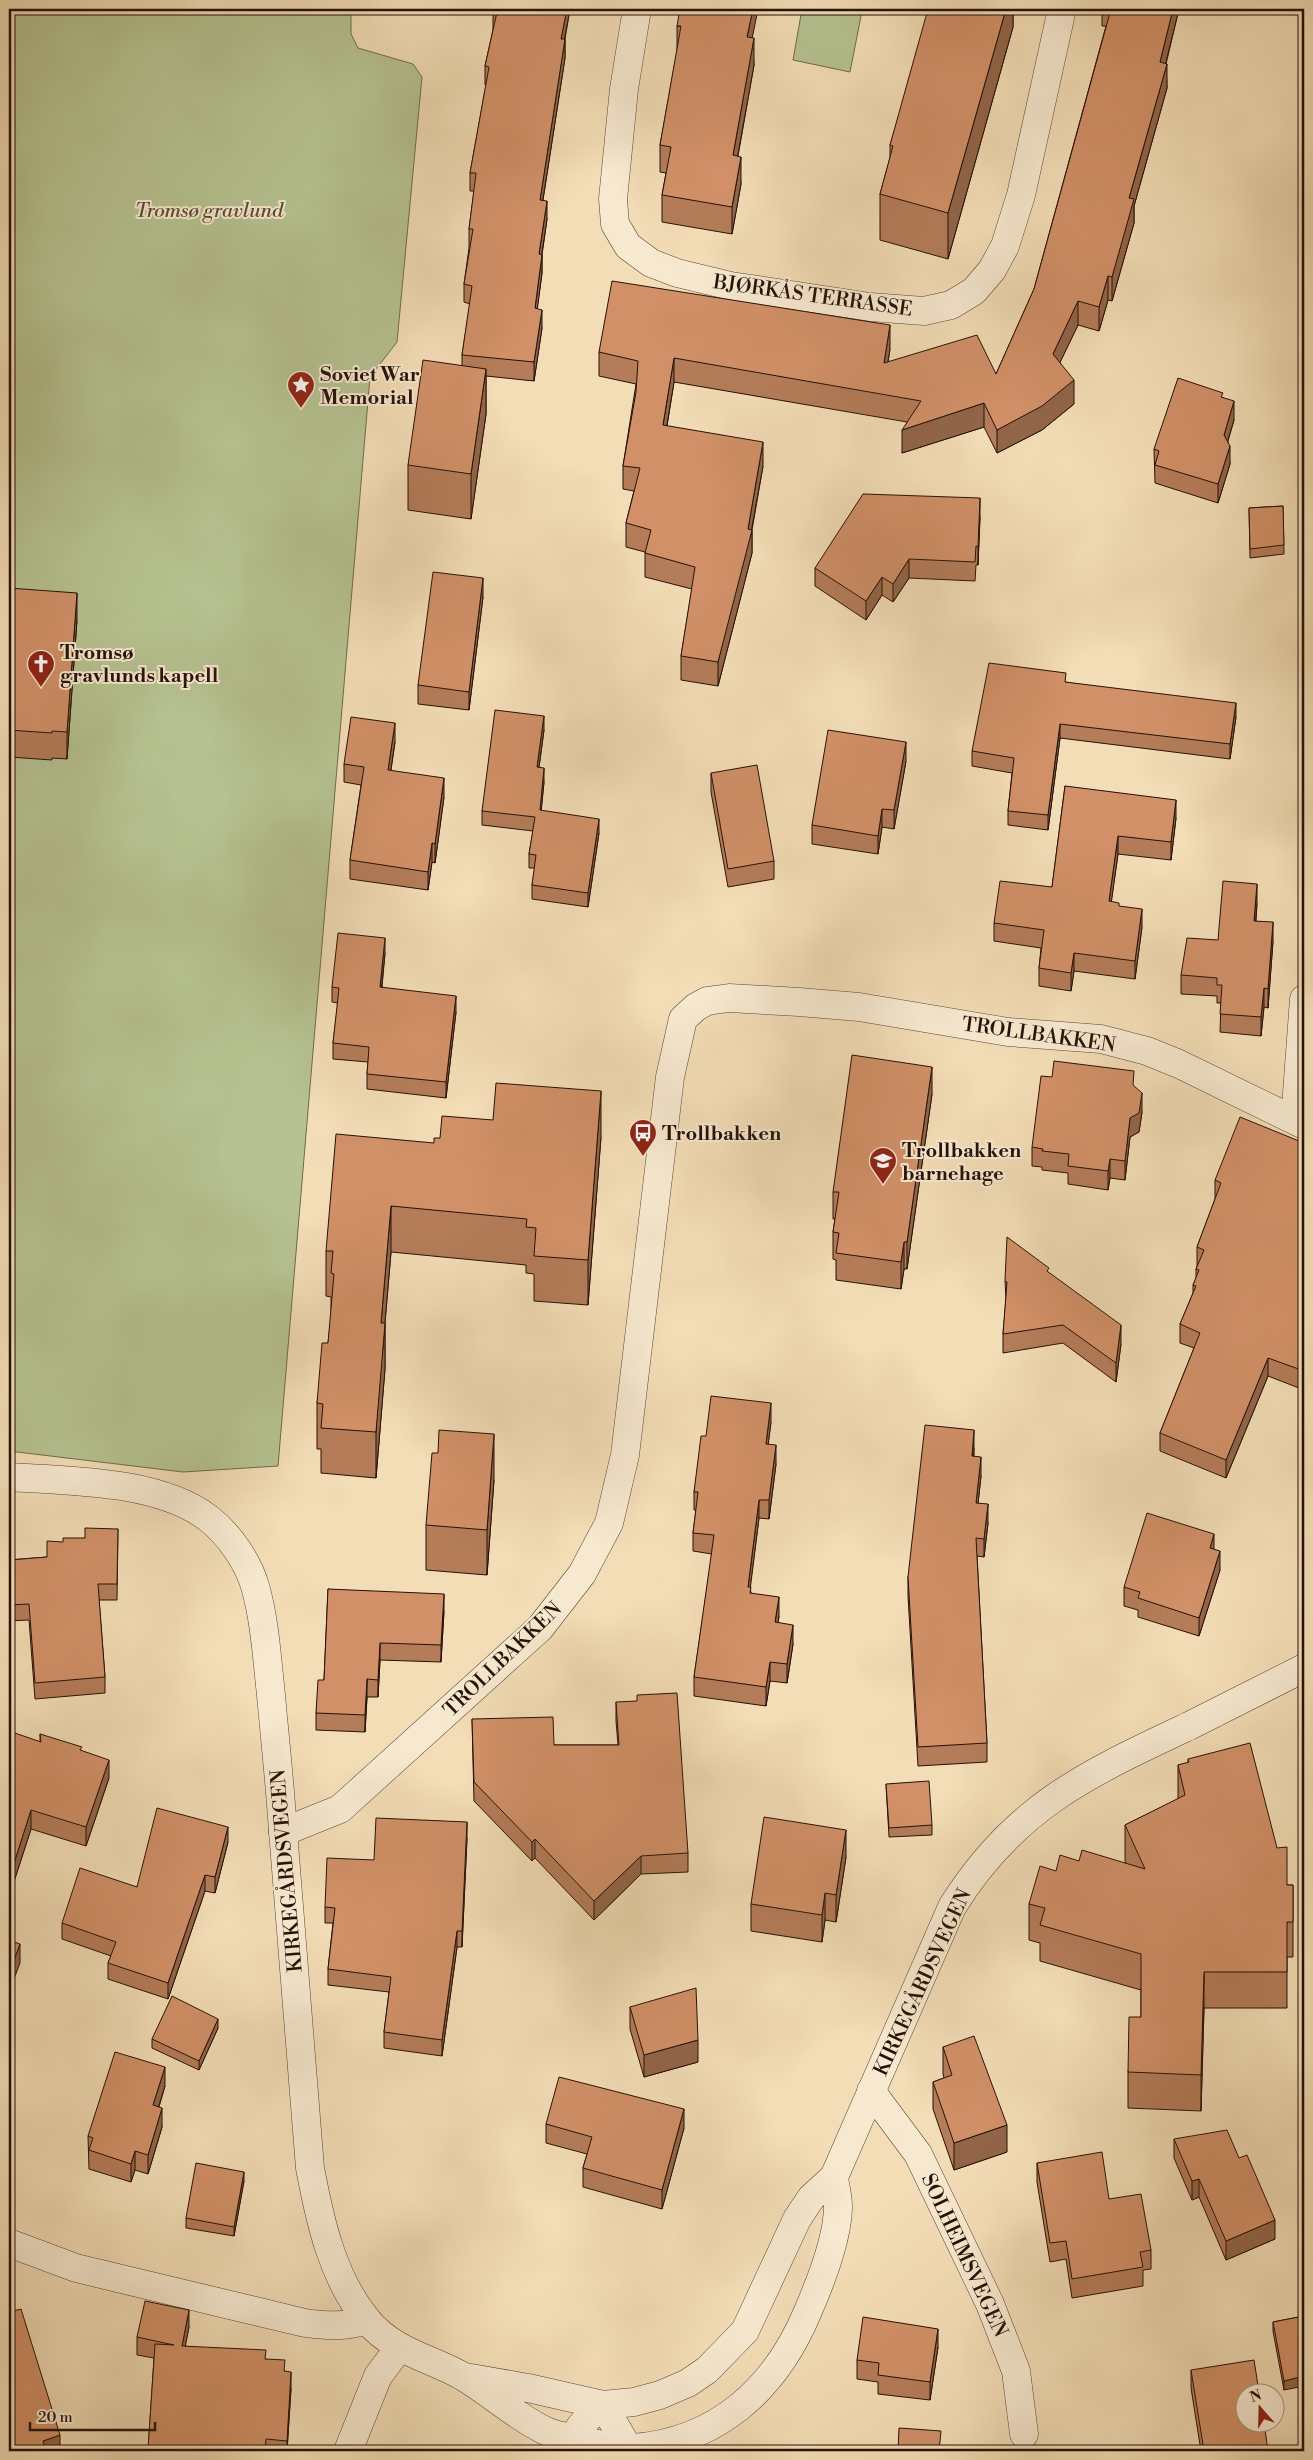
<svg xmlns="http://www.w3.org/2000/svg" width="1313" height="2460" viewBox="0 0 1313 2460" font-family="'Libre Bodoni',serif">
<rect width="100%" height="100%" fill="#f3ddb6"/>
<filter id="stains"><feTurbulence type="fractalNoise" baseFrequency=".004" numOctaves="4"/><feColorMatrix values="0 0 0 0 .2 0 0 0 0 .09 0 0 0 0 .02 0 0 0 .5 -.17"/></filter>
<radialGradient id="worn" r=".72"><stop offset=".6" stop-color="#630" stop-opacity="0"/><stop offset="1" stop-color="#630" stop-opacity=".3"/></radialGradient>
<path fill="#b6c291" stroke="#6e6a4c" d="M9,9H351V34L358,48L413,64L422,77L397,342L370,377L278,1466L183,1472L9,1451Z
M802,9H846L862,11L850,72L793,60Z"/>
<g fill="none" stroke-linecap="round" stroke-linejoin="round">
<defs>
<path id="minor" d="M637,9L624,89L613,199L615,224L628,246L651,263L677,273L731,286L870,307L924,311L951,305L974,291L992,270L1005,246L1021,195L1062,9
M1295,1120L1304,999
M283,1832L340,1809L540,1628L582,1574L609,1523L625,1455L670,1077L683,1019L696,1007L707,1001L729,998L799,1002L859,1007L1008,1032L1101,1039L1147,1051L1179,1064L1304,1125
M871,2091L918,2154L990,2304L1016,2371L1024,2434
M9,2243L76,2268L305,2323C327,2326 346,2327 367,2320
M348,2451L378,2376L399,2348"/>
<path id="tertiary" d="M9,1477C69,1481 158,1480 208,1518C229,1534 248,1562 255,1586C265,1621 267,1659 271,1695C275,1740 280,1785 283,1831C291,1943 301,2055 310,2168C320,2221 332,2277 367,2320C393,2352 431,2358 464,2377C492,2394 516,2417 546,2431C556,2436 571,2437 582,2440C598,2444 615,2450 632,2448C718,2442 776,2388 808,2311C821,2281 838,2238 838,2206C838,2196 835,2186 834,2177
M471,2378L528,2388L603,2405L634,2402L660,2395L688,2383L707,2370L745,2331L797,2219L811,2198L834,2177L952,1907C1014,1807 1087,1774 1189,1726C1227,1707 1266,1687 1304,1668
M574,2451C572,2427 587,2420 603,2405L630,2451"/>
</defs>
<use href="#minor" stroke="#584434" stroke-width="29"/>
<use href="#tertiary" stroke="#584434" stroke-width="29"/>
<use href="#minor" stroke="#f7e9d0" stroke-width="28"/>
<use href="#tertiary" stroke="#f7e9d0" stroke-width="28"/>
</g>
<path fill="#b47c59" stroke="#251108" d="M493,9H570L565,39V58L543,200L547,219L542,255V273L537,309L542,328L534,381L486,376V414L471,519L408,510V465L462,365V355L470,304L464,302V284L469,248V229L474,191H470V173L486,85H485V66L493,30Z
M1013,9V27L948,259L880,240V194L890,158V145L932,10Z
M1102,9H1179L1166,64L1167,88L1134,206V223L1112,301L1108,300L1099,331L1078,325L1060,362L1074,404L1042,430L997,453L984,427L902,453L907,422L674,382L667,426L763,466L752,530V553L718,686L681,680V656L692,589L645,577V552L626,547V523L634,491L623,489V466L636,384L599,376V352L890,349L888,362L996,374L1034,289L1106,26H1102Z
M677,26L752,38L754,65L738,156L741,184L732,234L662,222V195L666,173L660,172V145L677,51Z
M1223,397L1234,420L1228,441L1230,464L1218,503L1155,483L1154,449Z
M1283,506L1284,554L1250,558L1249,508Z
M980,517L978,565H976L975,581L909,578L893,602L882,595L866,620L815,586V568Z
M9,588L77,620L67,759L52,758V760L9,757Z
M483,597L469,710L418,704V685Z
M1066,682L1236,717L1230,759L1060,738L1048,830L1008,825V811L1012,773L972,766V751Z
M544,730L539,768L544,782L541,811L599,833L588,907L532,899V885L535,868H529V854L533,831L482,825V811Z
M395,742L391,770L444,797L435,863L432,862L428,890L350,879V860L361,785L344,782V764Z
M906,761L894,829L882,827L878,854L812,844V825Z
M711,773L774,861V879L728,887L711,792Z
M1065,786L1176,818L1171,860L1118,854L1111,902L1119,906L1142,927L1135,979L1074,971L1071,991L1039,986V968L1041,948L994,941V923L1052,887Z
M1257,903L1256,921L1273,941L1268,1008L1264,1007L1261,1036L1220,1032L1221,1003H1217V996L1181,994V975Z
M385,953L382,987L456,1012L446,1098L367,1089V1074L368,1062L333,1059V1043L338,1003L332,1002V987Z
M1134,1086L1142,1112L1139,1132L1130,1137L1125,1180L1110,1178L1108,1190L1068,1184V1173L1042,1170V1167L1032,1166V1147Z
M932,1094L907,1269H904L901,1289L836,1280V1260L833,1259V1232L835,1219H833V1192Z
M601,1137L588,1305L534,1301V1274L526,1273V1265L391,1252L385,1323V1369L376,1478L321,1473V1449H317V1403L328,1343L331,1316V1297L326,1296V1251L434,1143Z
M1304,1143V1390L1268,1376L1226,1478L1160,1451V1433L1194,1348L1180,1343V1324L1193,1293V1285L1196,1278V1269L1197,1266V1247L1215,1199V1180Z
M1049,1273L1121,1344L1116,1382L1063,1343L1003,1353V1334L1006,1300L1005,1281Z
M771,1422L768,1444L776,1464L769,1519L759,1518L750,1587L751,1593L779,1616L778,1623L793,1644L787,1683L770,1681L766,1706L694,1696V1677L712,1554L693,1551V1533L696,1510H694V1492L706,1436Z
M974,1448V1456L981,1476L978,1503L988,1523L984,1557L977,1556L987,1743V1762L918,1766L908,1596V1577Z
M494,1480L487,1575L426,1570V1525Z
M118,1529L117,1600H99L105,1677V1693L35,1699L29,1620L9,1621V1560L47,1557L63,1542L85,1538Z
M1214,1549L1220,1570L1199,1636L1138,1617V1610L1124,1606V1587Z
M328,1589L444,1611L441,1662L380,1660L378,1697H367L365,1732L316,1730V1713L324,1680Z
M616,1702L688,1853V1872L641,1874L594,1920L535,1858L532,1861L474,1801L472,1719L554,1745H618L616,1721Z
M40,1734L82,1751L109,1778L86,1846L31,1829L9,1897L40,1742Z
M1188,1759L1277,1848L1287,1885H1293V1957H1287V2008H1204L1201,2111L1128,2108V2072L1141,2017V1990L1040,1961V1943L1029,1940V1904L1056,1871L1079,1861L1126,1863L1125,1861V1825L1178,1799V1765L1188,1763Z
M886,1784L932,1825V1835L889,1837Z
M467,1838L462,1947H457L442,2056L384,2048V2032L389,1992L328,1985V1969L333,1923H325V1907L374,1860Z
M228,1842L215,1893L205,1891L168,1999L108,1979V1963L111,1956L62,1939V1923Z
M846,1857L836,1922L825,1920L822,1942L751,1931V1904Z
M630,2007L698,2062L644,2077L630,2029Z
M218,2028L199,2070L152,2048V2039Z
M943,2047L1007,2152L954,2170L933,2109V2082L944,2078L943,2074Z
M165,2086L159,2107L162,2127L148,2174L135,2170L131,2182L89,2169L88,2136Z
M546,2124L684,2128L662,2209L583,2187V2168L587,2154L546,2143Z
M1174,2139L1275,2239L1226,2260L1199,2197L1192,2200L1174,2158Z
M1037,2163L1109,2199L1151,2250V2269L1143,2270V2286L1072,2298L1066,2259L1050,2262L1037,2182Z
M244,2181L234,2236L186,2228V2218Z
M1304,2316L1284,2390L1273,2331V2322Z
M189,2327L185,2346L266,2359L285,2371L291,2389L287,2451H148L154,2358L137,2355V2337Z
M938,2347L930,2400L878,2394V2382L857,2379V2360Z
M1191,2370L1268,2451H1201L1191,2388Z"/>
<path fill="#926549" stroke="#251108" d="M567,9H570L561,57V39Z
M753,9H758L747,64V37Z
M1006,9H1013V27L948,259V213Z
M1173,9H1179L1160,86V62Z
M754,38V65L733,182V155Z
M565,39V58L540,218V200Z
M1167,64V88L1134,206V223L1112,301V277L1129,198Z
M741,157V184L732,234V207Z
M547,201V219L539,273V254Z
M542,255V273L535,327V308Z
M1108,276V300L1099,331V307Z
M1078,301V325L1053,377V354Z
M542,310V328L534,381V362Z
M890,325V349L884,386V363Z
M674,358V382L663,449V425Z
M486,369V414L471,519V474Z
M1074,380V404L1042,430L997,453V430Z
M1234,401V420L1224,453V435Z
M984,403V427L902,453V430Z
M763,442V466L750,538L752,530V553L718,686V662L748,529Z
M1230,446V464L1218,503V484Z
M980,498V517L978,565V547Z
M909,559V578L893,602V584Z
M882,577V595L866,620V601Z
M483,578V597L469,710V692Z
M77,593V620L67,759V732Z
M1236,703V717L1230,759V744Z
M544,716V730L537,781V767Z
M395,723V742L388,788V770Z
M1060,724V738L1048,830V815Z
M906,742V761L894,829V810Z
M544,768V782L540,824V810Z
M444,778V797L435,863V844Z
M1176,800V818L1171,860V842Z
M882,809V827L878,854V836Z
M599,819V833L588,907V893Z
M1118,836V854L1109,919V901Z
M432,843V862L428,890V872Z
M1257,884V903L1254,940V921Z
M1142,909V927L1135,979V961Z
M1273,922V941L1268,1008V989Z
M385,938V953L380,1003V987Z
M1074,953V971L1071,991V973Z
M1264,988V1007L1261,1036V1017Z
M456,996V1012L446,1098V1082Z
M932,1067V1094L907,1269V1242Z
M601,1091V1137L588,1305V1260Z
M1142,1093V1112L1139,1132L1130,1137L1125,1180V1161L1130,1118Z
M1110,1159V1178L1108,1190V1171Z
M391,1206V1252L382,1357L385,1323V1369L376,1478V1432L381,1323Z
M904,1242V1269L901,1289V1262Z
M1121,1325V1344L1116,1382V1363Z
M1268,1358V1376L1226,1478V1460Z
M771,1403V1422L766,1462V1444Z
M974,1430V1448L972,1474V1456Z
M494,1434V1480L487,1575V1530Z
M776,1445V1464L769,1519V1500Z
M981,1457V1476L976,1522V1503Z
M759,1500V1518L748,1606V1587Z
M988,1504V1523L984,1557V1539Z
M1214,1534V1553L1210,1548Z
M1220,1551V1570L1199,1636V1618Z
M444,1594V1611L441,1662V1645Z
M779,1597V1616L775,1641V1622Z
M793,1625V1644L787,1683V1664Z
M380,1643V1660L378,1697V1680Z
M770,1662V1681L766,1706V1687Z
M367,1679V1697L365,1732V1715Z
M109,1760V1778L86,1846V1827Z
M31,1810V1829L9,1897V1879Z
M467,1822V1838L462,1947V1931Z
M228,1827V1842L215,1893V1877Z
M846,1830V1857L836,1922V1895Z
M535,1839V1858L532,1861V1842Z
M641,1856V1874L594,1920V1901Z
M205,1875V1891L168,1999V1983Z
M825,1893V1920L822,1942V1915Z
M457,1931V1947L442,2056V2040Z
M20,1944V1963L9,1992V1974Z
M1204,1972V2008L1201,2111V2075Z
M218,2019V2028L199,2070V2061Z
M698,2040V2062L644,2077V2055Z
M165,2067V2086L153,2124V2105Z
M162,2108V2127L148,2174V2155Z
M684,2109V2128L662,2209V2190Z
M1007,2125V2152L954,2170V2143Z
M135,2151V2170L131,2182V2164Z
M244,2172V2181L234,2236V2227Z
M1199,2179V2197L1192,2200V2181Z
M1275,2220V2239L1226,2260V2241Z
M189,2310V2327L182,2363V2346Z
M938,2329V2347L930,2400V2382Z
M291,2372V2389L287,2451V2441Z
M1304,2376V2386L1284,2390V2381Z
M60,2435V2451H43V2441Z"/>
<path fill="#d19068" stroke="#251108" d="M493,9H567L561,39H565L540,200L547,201L539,254L542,255L535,308L542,310L534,362L462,355L472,286L464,284L473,229H469L476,173H470L489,67L485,66L497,12H492Z
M680,9H753L747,37L754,38L733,155L741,157L732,207L662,195L671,147L660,145L681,26H677Z
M928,9L932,10V9H1006L948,213L880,194L893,146L890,145Z
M1111,9H1173L1160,62L1167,64L1129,198L1134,199L1112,277L1108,276L1099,307L1078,301L1053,354L1074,380L1042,406L997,430L984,403L902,430L921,401L674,358L663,425L763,442L748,529L752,530L718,662L681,656L695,567L645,553L651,530L626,523L640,468L623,466L636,392L638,361L599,352L612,281L890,325L884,363L977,335L996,374L1034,289Z
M423,360L486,369L471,474L408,465Z
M1178,378L1223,393L1221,397L1234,401L1224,435L1230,446L1218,484L1155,465L1159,451L1154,449Z
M863,494L980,498L978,547L976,546L975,562L909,559L893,584L882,577L866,601L815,568Z
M1283,506L1284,545L1250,549L1249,508Z
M433,572L483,578L469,692L418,685Z
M9,588L77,593L67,732L52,731V733L9,730Z
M989,663L1066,673L1065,682L1236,703L1230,744L1060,724L1048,815L1008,811L1014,758L972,751Z
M495,710L544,716L537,767L544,768L540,810L599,819L588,893L532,885L536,855L529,854L535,817L482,811Z
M351,717L395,723L388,770L444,778L435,844L432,843L428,872L350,860L364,767L344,764Z
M828,730L906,742L894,810L882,809L878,836L812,825Z
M757,765L774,861L728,869L711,773Z
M1065,786L1176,800L1171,842L1118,836L1109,901L1119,903V906L1142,909L1135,961L1074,953L1071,973L1039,968L1044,930L994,923L1000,881L1052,887Z
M1223,881L1257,884L1254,921L1273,922L1268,989L1264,988L1261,1017L1220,1014L1222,985H1217V978L1181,975L1187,938L1218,940Z
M338,933L385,938L380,987L456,996L446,1082L367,1074L369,1047L333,1043L339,988L332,987Z
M852,1055L932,1067L907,1242H904L901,1262L836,1253L839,1233L833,1232L839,1192H833Z
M1054,1061L1134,1071L1133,1085L1142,1093L1139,1113L1130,1118L1125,1161L1110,1159L1108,1171L1068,1166L1069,1154L1042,1151L1043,1149L1032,1147L1041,1076L1052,1077Z
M496,1083L601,1091L588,1260L534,1256L536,1228L526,1227L527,1219L391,1206L381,1323H385L376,1432L321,1428L323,1404L317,1403L322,1343H328L334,1274L331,1273L333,1251H326L336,1134L434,1143V1138H440L442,1116L493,1120Z
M1240,1117L1304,1143V1371L1268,1358L1226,1460L1160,1433L1200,1333L1180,1324L1196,1286L1193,1285L1199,1270L1196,1269L1204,1250L1197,1247L1221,1183L1215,1180Z
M1007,1237L1049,1268L1047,1271L1121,1325L1116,1363L1063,1325L1003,1334L1007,1282L1005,1281Z
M711,1396L771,1403L766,1444L776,1445L769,1500H759L748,1587H751L750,1593L779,1597L775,1622L793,1625L787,1664L770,1662L766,1687L694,1677L714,1535L693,1533L698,1492H694L701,1436H706Z
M925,1425L974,1430L972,1456L981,1457L976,1503L988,1504L984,1539L976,1538L987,1743L918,1747L908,1577Z
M439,1430L494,1434L487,1530L426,1525L432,1453H438Z
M1147,1513L1214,1534L1210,1548L1220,1551L1199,1618L1138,1598L1140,1592L1124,1587Z
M85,1528L118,1529L117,1584H98L105,1677L35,1683L29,1604L9,1605V1560L47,1557V1541L63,1542V1538H85Z
M328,1589L444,1594L441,1645L380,1643L378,1680L367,1679L365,1715L316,1713L318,1680H324Z
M677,1693L688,1853L641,1856L594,1901L535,1839L532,1842L474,1782L472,1719L553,1717L554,1745H619L616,1702L637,1701V1695Z
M9,1731L41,1742L40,1734L82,1747L80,1750L109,1760L86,1827L31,1810L9,1879Z
M1250,1743L1277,1848L1287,1847V1885H1293V1922H1287V1972H1204L1201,2075L1128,2072L1129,2017H1141V1954L1040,1925L1045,1908L1029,1904L1040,1866L1056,1871L1060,1855L1079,1861L1082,1850L1145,1869L1125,1825L1185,1795L1178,1765L1189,1762L1188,1759Z
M929,1781L932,1825L889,1828L886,1784Z
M157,1808L228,1827L215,1877L205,1875L168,1983L108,1963L116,1942L62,1923L80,1868L137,1887Z
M764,1817L846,1830L836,1895L825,1893L822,1915L751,1904Z
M376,1818L467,1822L462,1931H457L442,2040L384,2032L391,1977L328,1969L335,1908L325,1907L327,1858L374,1860Z
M9,1940L20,1944L9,1974Z
M696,1988L698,2040L644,2055L630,2007Z
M172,1996L218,2019L199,2061L152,2039Z
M974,2036L1007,2125L954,2143L933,2082L952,2075L943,2047Z
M115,2052L165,2067L153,2105L162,2108L148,2155L135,2151L131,2164L89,2150L93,2138L88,2136Z
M559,2077L684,2109L662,2190L583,2168L592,2137L546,2124Z
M1227,2130L1239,2158L1247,2155L1275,2220L1226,2241L1199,2179L1192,2181L1174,2139Z
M1102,2152L1109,2199L1141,2194L1151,2250L1140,2252L1143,2267L1072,2279L1066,2241L1050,2243L1037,2163Z
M196,2163L244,2172L234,2227L186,2218Z
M145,2301L189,2310L182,2346L266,2350L265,2359L285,2360L284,2371L291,2372L287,2441L266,2439L265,2451H183L148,2449L155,2344L174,2345L137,2337Z
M21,2309L60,2435L43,2441L46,2451H9V2312Z
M1304,2316V2376L1284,2381L1273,2322Z
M863,2317L938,2329L930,2382L878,2375L879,2363L857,2360Z
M1254,2360L1259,2392H1246V2422H1264L1268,2451H1204L1191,2370Z
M899,2428L941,2431L939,2451H898Z"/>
<defs>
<symbol id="sight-pin" viewBox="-11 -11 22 30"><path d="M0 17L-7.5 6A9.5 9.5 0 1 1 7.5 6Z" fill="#8f2418" stroke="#f7e9d0"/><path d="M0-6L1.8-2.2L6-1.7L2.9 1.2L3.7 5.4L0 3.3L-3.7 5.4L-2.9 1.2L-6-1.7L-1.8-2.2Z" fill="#fff"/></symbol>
<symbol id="church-pin" viewBox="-11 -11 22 30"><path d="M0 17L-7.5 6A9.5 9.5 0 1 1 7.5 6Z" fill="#8f2418" stroke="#f7e9d0"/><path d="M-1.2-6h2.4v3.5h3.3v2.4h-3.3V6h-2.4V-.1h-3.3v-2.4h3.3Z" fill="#fff"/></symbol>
<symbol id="bus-pin" viewBox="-11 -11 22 30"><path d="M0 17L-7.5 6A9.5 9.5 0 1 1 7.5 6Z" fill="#8f2418" stroke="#f7e9d0"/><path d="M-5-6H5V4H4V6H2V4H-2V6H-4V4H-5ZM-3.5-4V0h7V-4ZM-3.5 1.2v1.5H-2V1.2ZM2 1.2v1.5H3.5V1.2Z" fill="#fff"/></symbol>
<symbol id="school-pin" viewBox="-11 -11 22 30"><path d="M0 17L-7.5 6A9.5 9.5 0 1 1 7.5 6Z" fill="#8f2418" stroke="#f7e9d0"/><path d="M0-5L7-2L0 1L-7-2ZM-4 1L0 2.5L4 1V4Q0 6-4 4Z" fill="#fff"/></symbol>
</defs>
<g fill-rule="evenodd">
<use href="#sight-pin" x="285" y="369" width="32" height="43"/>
<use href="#church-pin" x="25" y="648" width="32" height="43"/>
<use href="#bus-pin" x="627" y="1117" width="32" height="43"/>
<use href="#school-pin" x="867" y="1145" width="32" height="43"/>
</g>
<g text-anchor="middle" stroke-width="4" stroke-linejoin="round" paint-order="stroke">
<g font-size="20" font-style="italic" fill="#584f38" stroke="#f7e9d0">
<text x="209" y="217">Tromsø gravlund</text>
</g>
<g font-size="20" fill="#251108" stroke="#f7e9d0">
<text transform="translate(813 295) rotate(8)" y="7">BJØRKÅS TERRASSE</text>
<text transform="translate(1039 1034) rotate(8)" y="7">TROLLBAKKEN</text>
<text transform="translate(502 1659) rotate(-44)" y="7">TROLLBAKKEN</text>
<text transform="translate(286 1871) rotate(-95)" y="7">KIRKEGÅRDSVEGEN</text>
<text transform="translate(922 1982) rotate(-65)" y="7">KIRKEGÅRDSVEGEN</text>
<text transform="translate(965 2255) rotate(65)" y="7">SOLHEIMSVEGEN</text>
</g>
<g font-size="20" font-weight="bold" fill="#251108" stroke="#f7e9d0" text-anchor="start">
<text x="320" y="381">Soviet War<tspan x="320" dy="23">Memorial</tspan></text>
<text x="60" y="659">Tromsø<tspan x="60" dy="23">gravlunds kapell</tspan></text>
<text x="662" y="1140">Trollbakken</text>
<text x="902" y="1157">Trollbakken<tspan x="902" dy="23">barnehage</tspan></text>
</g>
</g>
<rect width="1313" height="2460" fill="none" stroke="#f3ddb6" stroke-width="30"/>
<rect x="10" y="10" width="1293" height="2440" fill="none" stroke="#251108" stroke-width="2.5"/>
<rect x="15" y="15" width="1283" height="2430" fill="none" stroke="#251108"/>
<g transform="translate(1260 2408) rotate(340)"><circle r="24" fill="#f7e9d0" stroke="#a39380"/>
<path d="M0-4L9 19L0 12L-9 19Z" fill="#8f2418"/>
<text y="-8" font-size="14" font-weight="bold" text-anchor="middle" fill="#251108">N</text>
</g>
<path d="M30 2422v8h125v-8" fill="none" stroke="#251108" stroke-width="2.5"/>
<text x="38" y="2422" font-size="15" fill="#251108" stroke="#f7e9d0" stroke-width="4" paint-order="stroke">20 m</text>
<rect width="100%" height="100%" filter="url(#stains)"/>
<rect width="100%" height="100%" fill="url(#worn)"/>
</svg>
